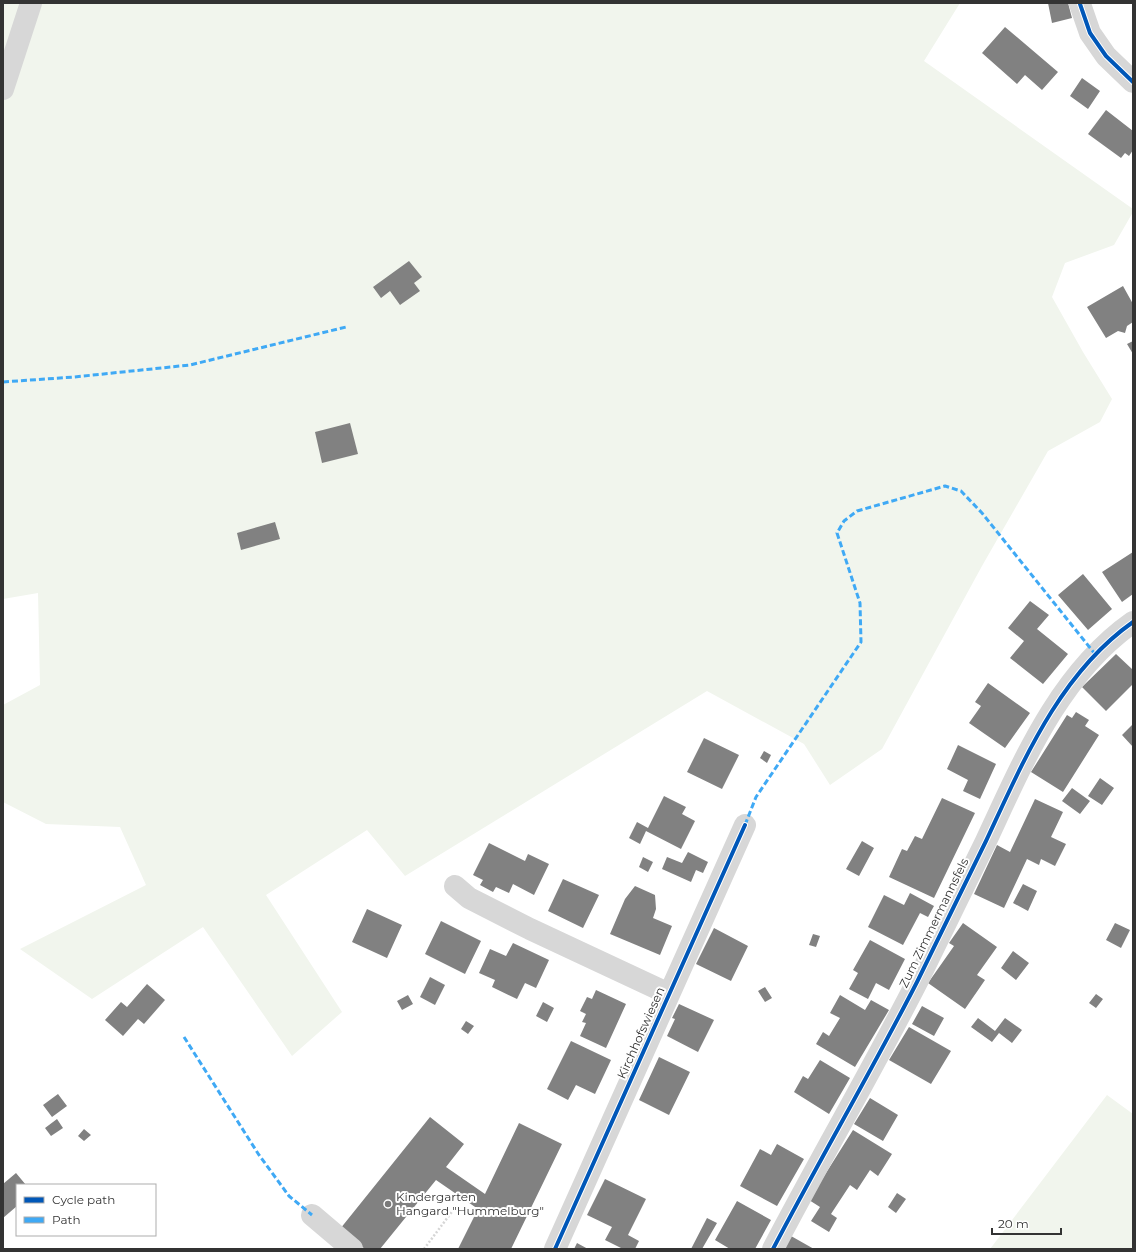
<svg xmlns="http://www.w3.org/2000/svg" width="1136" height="1252" viewBox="0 0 1136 1252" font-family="Montserrat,sans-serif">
<rect width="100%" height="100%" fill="#fff"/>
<path fill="#f1f5ed" d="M3,3H960L924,61L1133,209V212L1114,245L1065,263L1052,297L1083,352L1112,399L1100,422L1048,451L982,566L882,749L830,785L804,744L707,691L405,876L367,830L266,895L342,1012L292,1056L203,927L92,999L20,949L146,885L120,827L46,824L3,802V705L40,685L38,593L3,599Z
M1107,1095L1133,1114V1249H990Z"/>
<path fill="#818181" d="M1048,3H1068L1072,18L1052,23Z
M1005,27L1058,72L1042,90L1025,75L1017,84L982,53Z
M1082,78L1100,91L1088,109L1070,96Z
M1106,110L1133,131V150L1129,156L1125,153L1121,158L1088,134Z
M409,261L422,277L414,283L420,291L400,305L390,291L381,298L373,287Z
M1123,286L1133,304V322L1127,326L1125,333L1118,331L1106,338L1087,307Z
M1133,341V354L1127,344Z
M350,423L358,454L322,463L315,432Z
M275,522L280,539L241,550L237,533Z
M1133,552V594L1122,602L1102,572Z
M1083,574L1112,609L1088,630L1058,595Z
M1030,601L1049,615L1037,629L1068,654L1043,684L1010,658L1024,641L1008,628Z
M1116,654L1133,670V684L1106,711L1082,687Z
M988,683L1030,713L1005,748L969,723L981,706L975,702Z
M1076,712L1089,720L1085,726L1099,735L1063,792L1031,772L1067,715L1072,718Z
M1133,724V747L1122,735Z
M704,738L739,755L722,789L687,772Z
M958,745L996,764L980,799L963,791L968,780L947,769Z
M764,751L771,755L767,763L760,758Z
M1100,778L1114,788L1102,805L1088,796Z
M1072,788L1090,801L1080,814L1062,801Z
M664,796L686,807L682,814L695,821L681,849L646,831L640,844L629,838L637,822L648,828Z
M942,798L975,813L934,898L889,877L902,849L907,851L915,836L922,839Z
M1035,799L1063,812L1051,837L1066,844L1055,866L1041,859L1039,865L1027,859L1004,908L974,894L997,845L1010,852Z
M862,841L874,848L859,876L846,869Z
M489,843L525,861L528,854L549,864L534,895L513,884L509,893L496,887L493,892L480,885L483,880L473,875Z
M688,852L708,862L703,873L696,870L691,882L662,869L667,857L682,863Z
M643,857L653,862L648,872L639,867Z
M563,879L599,895L583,928L548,911Z
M1023,884L1037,891L1028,911L1013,903Z
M635,886L655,895L656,909L653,918L672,926L660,955L610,934L625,899Z
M910,893L934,906L928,917L920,913L903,945L868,927L884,895L904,905Z
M367,909L402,925L387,958L352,942Z
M441,921L481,941L465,974L425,954Z
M963,923L997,947L977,975L985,980L965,1009L928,983L954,946L949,943Z
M1115,923L1130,930L1121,948L1106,940Z
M714,928L748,946L731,981L696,964Z
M813,934L820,936L816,947L809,945Z
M870,940L905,959L889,990L876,983L868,999L849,989L858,973L853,970Z
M513,943L549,960L536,988L525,983L517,999L492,987L495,980L479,973L490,949L506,956Z
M1013,951L1029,963L1016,980L1001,968Z
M430,977L445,985L435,1005L420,997Z
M147,984L165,1000L144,1024L138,1019L123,1036L105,1020L121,1002L127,1007Z
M765,987L772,998L765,1002L758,991Z
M596,990L626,1004L606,1048L580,1036L586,1023L582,1022L586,1014L580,1011L587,997L592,999Z
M1096,994L1103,999L1096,1008L1089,1003Z
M408,995L413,1004L402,1010L397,1001Z
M840,995L865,1010L871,1000L889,1010L855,1067L816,1044L823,1032L829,1036L840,1018L830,1013Z
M543,1002L554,1008L547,1022L536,1016Z
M679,1004L714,1020L698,1052L667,1036L675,1019L672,1018Z
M922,1006L944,1018L934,1036L912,1024Z
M978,1018L995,1031L1005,1018L1022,1030L1012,1043L999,1033L992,1042L971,1027Z
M466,1021L474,1026L468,1034L461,1029Z
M909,1027L951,1051L931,1084L889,1060Z
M571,1041L611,1060L595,1094L576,1085L568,1100L547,1089Z
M659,1057L690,1072L669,1115L639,1100Z
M820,1060L850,1078L829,1114L794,1092L803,1076L808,1079Z
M58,1094L67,1106L52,1117L43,1105Z
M870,1098L898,1115L883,1141L854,1124Z
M430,1117L464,1144L446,1167L485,1194L519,1123L562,1144L511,1249H458L478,1209L436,1180L380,1249H365L340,1229Z
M57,1119L63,1128L51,1136L45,1128Z
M84,1129L91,1135L84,1141L78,1136Z
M853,1130L892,1154L878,1176L870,1170L857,1190L850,1185L831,1214L837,1218L829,1232L811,1221L820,1207L809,1200Z
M777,1144L804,1159L777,1206L740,1186L760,1149L771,1155Z
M16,1173L26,1185H17V1206L3,1218V1184Z
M605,1179L646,1199L628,1235L639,1241L635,1249H623L605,1240L612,1227L587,1215Z
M897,1193L906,1199L896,1213L888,1207Z
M737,1201L771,1220L755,1249H730L715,1240Z
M707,1218L717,1223L702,1249H691Z
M791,1236L814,1249H784Z
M577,1243L588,1249H574Z"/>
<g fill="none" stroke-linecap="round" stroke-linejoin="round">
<path stroke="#d6d6d6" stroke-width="2.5" stroke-dasharray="2 2" stroke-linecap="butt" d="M424,1249L454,1209"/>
<path stroke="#d7d7d7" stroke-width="22" d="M1080,4L1090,33L1106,56L1133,82
M3,89L31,3
M455,886L469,898L530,929L669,994
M312,1215L352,1249
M555,1249L745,825
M773,1249C820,1159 871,1072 917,982C940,935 963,888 986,841C1023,762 1059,674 1133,622"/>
<path stroke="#3fa9f5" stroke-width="3" stroke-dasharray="6 3" stroke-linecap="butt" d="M3,382L74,377L190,365L346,327
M745,825L756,797L861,642L860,603L837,533L844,521L857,511L945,486L961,491L982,513L1095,654
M184,1037L259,1155L289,1196L312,1215"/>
<defs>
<path id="cycleway" d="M1080,4L1090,33L1106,56L1133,82
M555,1249L745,825
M773,1249C820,1159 871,1072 917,982C940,935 963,888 986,841C1023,762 1059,674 1133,622"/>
</defs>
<use href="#cycleway" stroke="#fff" stroke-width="6"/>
<use href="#cycleway" stroke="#0057b8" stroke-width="4"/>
</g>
<circle fill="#7a7a7a" stroke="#fff" stroke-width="1.5" cx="388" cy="1204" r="4"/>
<g text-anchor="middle" stroke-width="4" stroke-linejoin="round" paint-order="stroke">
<g font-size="12" fill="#333" stroke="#fff">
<text transform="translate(934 923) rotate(-64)" y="4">Zum Zimmermannsfels</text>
<text transform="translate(641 1033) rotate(-66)" y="4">Kirchhofswiesen</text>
</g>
<g font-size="12" fill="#333" stroke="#fff" text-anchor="start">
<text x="396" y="1201">Kindergarten<tspan x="396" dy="14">Hangard "Hummelburg"</tspan></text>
</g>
</g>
<rect width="1136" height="1252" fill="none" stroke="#333333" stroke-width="8"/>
<rect x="16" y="1184" width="140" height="52" fill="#ffffff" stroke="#adadad"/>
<rect x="24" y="1197" width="20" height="6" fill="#0057b8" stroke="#adadad"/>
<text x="52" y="1204" font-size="12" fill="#333333">Cycle path</text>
<rect x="24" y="1217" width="20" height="6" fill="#3fa9f5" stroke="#adadad"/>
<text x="52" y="1224" font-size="12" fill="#333333">Path</text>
<path d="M992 1228v6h69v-6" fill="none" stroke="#333333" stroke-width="2"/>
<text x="998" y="1228" font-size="12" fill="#333333" stroke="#ffffff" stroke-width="3" paint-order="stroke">20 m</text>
</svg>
